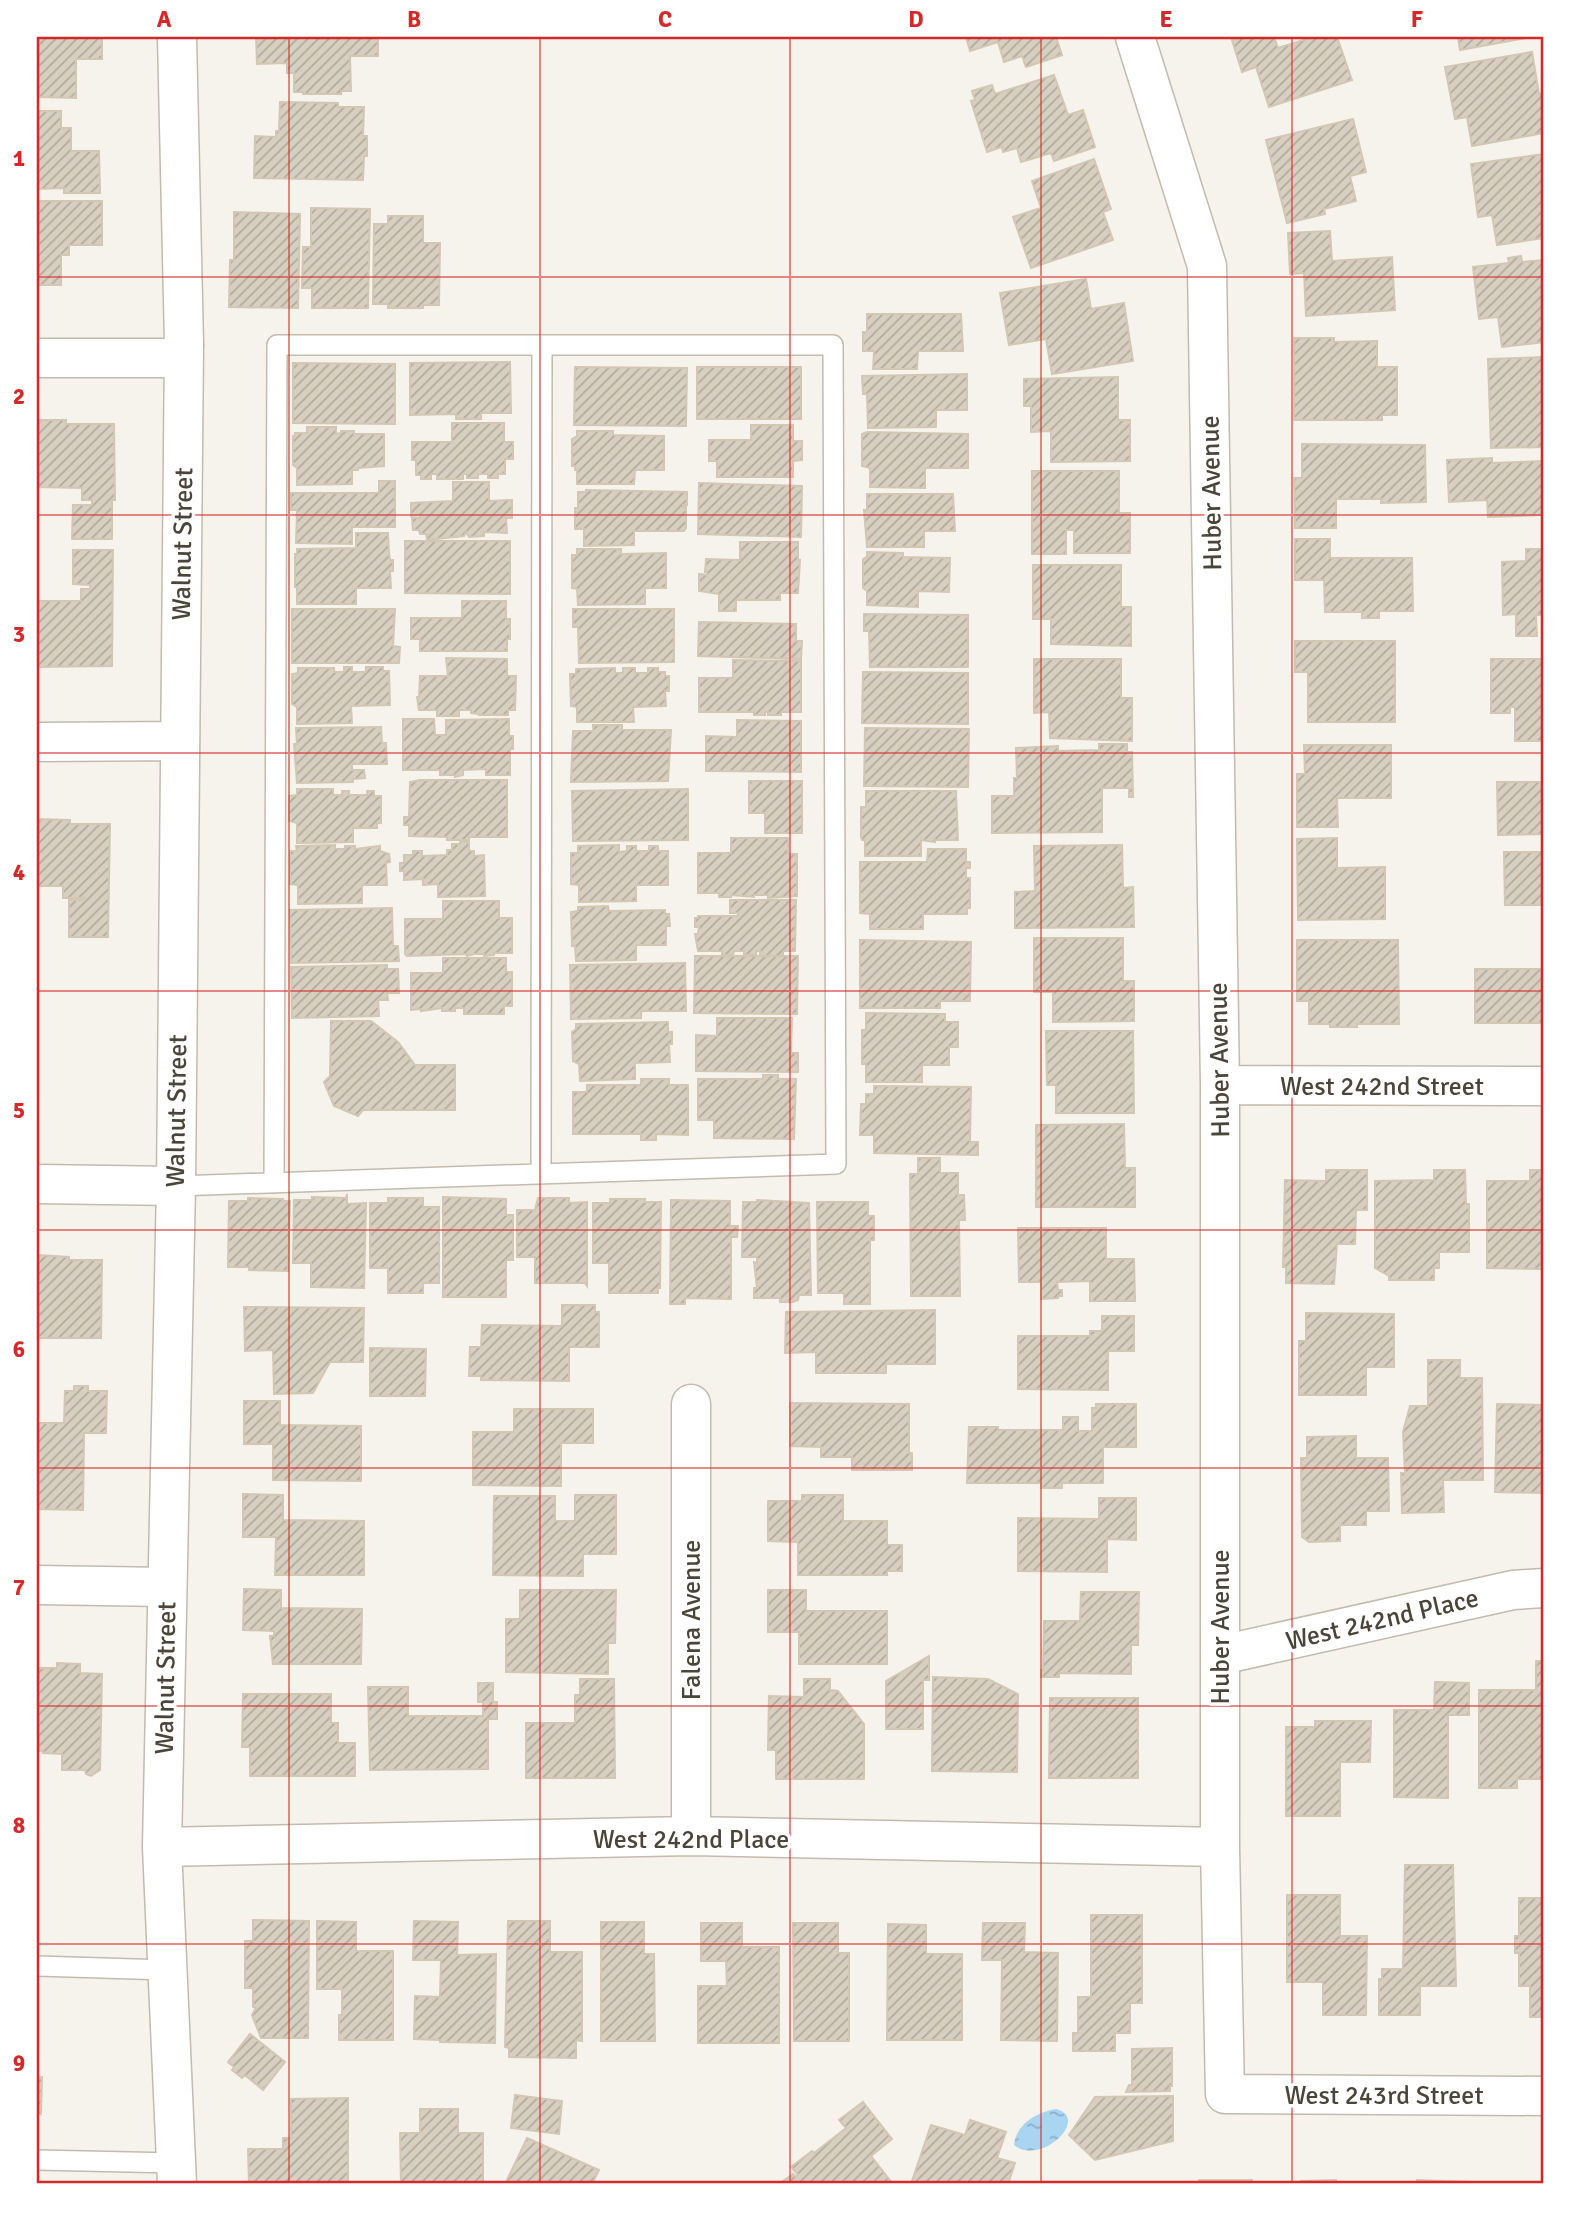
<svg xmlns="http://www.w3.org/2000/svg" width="1581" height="2221" viewBox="0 0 1581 2221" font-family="Signika,sans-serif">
<defs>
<pattern id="water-ripples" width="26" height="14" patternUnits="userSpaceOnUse" patternTransform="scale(1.75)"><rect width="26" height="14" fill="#a9d4f2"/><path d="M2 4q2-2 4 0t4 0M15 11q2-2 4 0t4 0" fill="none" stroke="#8caec5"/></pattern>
<pattern id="building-hatch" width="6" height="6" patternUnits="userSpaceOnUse" patternTransform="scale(1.75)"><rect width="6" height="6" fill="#d8cfc1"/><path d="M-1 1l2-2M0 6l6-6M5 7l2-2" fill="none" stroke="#b1aa9e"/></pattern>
</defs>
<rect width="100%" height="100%" fill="#f6f3ec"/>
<path fill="url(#water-ripples)" d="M1056,2109C1091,2118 1041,2167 1014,2145C1016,2124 1037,2112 1056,2109Z"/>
<path fill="url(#building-hatch)" stroke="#d3c7b4" stroke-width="2" d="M37,37H102V59H76V98L37,97Z
M256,37H378V56H350L351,91H341V94H303V92H294V73H287V63L257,64Z
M966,37H1056L1062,55L1026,67L1022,56L1004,62L998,42L970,51Z
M1231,37H1274L1278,48L1313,37H1337L1352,80L1269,107L1256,67L1242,72Z
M1458,37H1531L1460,50Z
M1532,52L1539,94L1544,93V133L1472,146L1467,117L1455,119L1445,67Z
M1054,75L1068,115L1083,110L1095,147L1054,161L1051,153L1021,162L1017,148L1003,152L1002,147L987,152L971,101L975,100L972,91L992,85L995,94Z
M280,102L338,103V107H364L363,136H367V156H364L363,180L254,178L255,136L276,137V131H279Z
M37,111H61V128H71V151H99L100,193H64V188L37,189Z
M1353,119L1366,172L1350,176L1356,201L1324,209L1325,214L1287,223L1266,140Z
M1544,154V238L1497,245L1492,215L1478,217L1471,164Z
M1094,159L1111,209L1103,212L1113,240L1031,268L1013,217L1041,208L1032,181Z
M37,201H102V245H69V255H61V285H37Z
M311,208L370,209L368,308H312V288H302L303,247H311Z
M234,212L300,214L298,308L229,307L230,260H234Z
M388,216H423V243H440L439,305H423V308H388V304H373L374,224H388Z
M1330,231L1332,261L1392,257L1395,310L1306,316L1304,273L1290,274L1288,233Z
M1521,256L1522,262L1544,260V342L1502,347L1498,317L1479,319L1473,267L1509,263L1508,258Z
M1086,279L1091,309L1124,303L1133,361L1052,374L1046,339L1009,345L1000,293Z
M867,314H961L963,351H918L917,369H873L874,351H863V332H867Z
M1294,338H1334V342L1377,341V367H1397V415H1382V420H1294Z
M1544,357V447L1491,448L1488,359Z
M510,362L511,413H481V419H456V414L410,415V363Z
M293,363L395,364V424L293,423Z
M575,367L687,368L686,426L574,425Z
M697,367H801V419H697Z
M967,374V410H936V427L868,428L867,394H863L862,376Z
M1118,377V420H1130V461L1051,462V431L1031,432V406H1024V379Z
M40,420H66V424H114L115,500H112V539H72L73,505H92V500H82V488L37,487V423H40Z
M452,423H504V442H513V459H505V474H498V478H488V474H478V478H467V474H463V479H437V474H431V479H421V475H416V460H412V442H452Z
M751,425H793V441H802V460L793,461V477H717V461H709V440H751Z
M307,427H336V434L341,433V431H354V434H384V466L358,468V470H352V484L297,485V468L293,465V436H295V433H307Z
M577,431H613V435L664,436V470H635L634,484H577V470H575V466H572V439L577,436Z
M867,432L968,434V468H925V488L870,487V468L862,466V434Z
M1302,444L1425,445L1426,502L1381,503V499H1336V528H1295L1294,478H1302Z
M1492,458V463L1544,461V515L1488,517L1487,500L1449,502L1447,460Z
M1032,471H1119V513H1130V553H1074V530H1066V554H1032Z
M379,481H395V527H352V544L296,543L297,510H291V493H379Z
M453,482H489V501L512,500V518H506L507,533L484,532V536L469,537L466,532L464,536L427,540L426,534H420L419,530H413L412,518H420V515L411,516V503L453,501Z
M699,483L802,486L801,537L698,534Z
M586,490L687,492V505H683V507H686V528L684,531H634V545L584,546V529H575V508H578V492H586Z
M867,494H953L955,531H924V547H867L864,510H867Z
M356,533H388L389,553L390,560H393V571H390L391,588H356V604H297V587H295V554H297V549L356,548Z
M1295,539H1330V558H1412L1413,611H1379V618H1362V612H1325L1324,580H1295Z
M405,541H510V594L405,593Z
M740,542H798V560H800L798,593H780V600H736V611H719V594L699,591V574L707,575V572H705L706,559L740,560Z
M577,549H621V554L666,553V588H645V604L578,605L577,589L572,588V555H577Z
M1526,549H1544V615H1536L1537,636H1516V614L1503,615L1502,562L1526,561Z
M73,550H113L112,666L37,667V601H81V589H90V585L73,584Z
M867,552L903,553V557L950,558L949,592L918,591V607L867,605V591L863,588V559L867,557Z
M1033,565H1121V607H1131V646L1051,644V619H1033Z
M462,601H506V619H510V639H507V651H420V639H411V618H462Z
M292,609H395L393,646L400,647L399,663H292Z
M573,609H674V662L579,663L578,627H573Z
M864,614L968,615V667H870L869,631H864Z
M699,622L796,624V641H802L801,659L698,656Z
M1295,641H1395V722H1308V672H1295Z
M446,658L507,659V676H516L515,710H508V715H479V714L471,713V710H459V716H437V710H419L417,697H419L420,676H448Z
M1034,659H1121V698H1132V741L1050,738L1049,712L1034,713Z
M1491,659H1544V741H1515V707H1510V713H1491Z
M733,660L801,661V712H781V715H768V712H765V715H754V712H699V678H733Z
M344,667H352V672H366V667H383V671H389L390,705L351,706L352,723L297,724V707L292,704V674L298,673V668H334V672H344Z
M615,668V673H623V668H635V673H648V668H658V672H665V676H669V691H665L666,706L633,707L634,722H577V707L571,706L570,674H576V669Z
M863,672L968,673V724L862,723Z
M403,719H434L435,735H446V720L509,719V736H513V749H510V775H486V769L463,770V775L455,777V775H440V770H403Z
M737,720L801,721V772L706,771V736L737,737Z
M593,725H622V730H671L668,781L571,782L573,731H593Z
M381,727L382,743H386L387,764H352V770H364L365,778L353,779V782L297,783L294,744H297L296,728Z
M865,728L969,729L968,787L864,786Z
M1099,744H1127V752H1132L1133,797H1129V788H1102V832L992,833V796H1014V778H1017L1016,748L1058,746V751L1099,750Z
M1304,745H1391V798H1337L1338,827H1297V774H1305Z
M420,780H507V837H469V840H447V837L409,836V825H404V817H409L410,782Z
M749,781H802V833H765V813H749Z
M1497,782H1544V834L1498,835Z
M297,789H333V795H342V791H349V795H367V791H374V796H381V823H377V828H353V842L297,843V823L289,821V796L297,795Z
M688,789V840L573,841L572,791Z
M866,791H956L958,840H935V842L921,840V856H865V840H862L861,837V807H866Z
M37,819L70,820V824H110L108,937H69V900H85V898H63V886H37Z
M731,838H788V854H797V896L768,898V895H754V897L731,895V897H719V893H698V853H731Z
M1337,838V868L1385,867V919L1298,920L1297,839Z
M460,842H469V851H474V856L484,855L485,896L438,897V884L423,885V879L404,880V871H400V863H404V855H413V851H422V856L447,855V850H452V844H460Z
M335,845V849H345V846H355V849L380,846V851L389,854L390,862L386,863L387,885H362V903L298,904V885L290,884V851H297L296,846Z
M619,845V852L627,851V846H636V851H649V846H658V851H668V885H636V901L579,902V885L571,884V853H578V846Z
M1122,845L1123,888L1133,887L1134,927L1015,928V892L1035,891L1034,846Z
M928,849H966V862H970V868H966V878H970V908H967V914H923V929H870V914L860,913V862H927Z
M1504,852H1544V905H1505Z
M730,900H796L795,951H783V956H760V951H756V955H744V951H734L733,955H722V951H698L695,934H698L699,927H695V918H698V916H738V913H730Z
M443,901H499V918H512V953H494V955L484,956V954H474L467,956V954L407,956L405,954V919H443Z
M608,906L609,911L665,910V914H669L670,926H666V945H636V960L576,961L575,946H572L571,912L578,911V907Z
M392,908L393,946H398L399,961L291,963L290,910Z
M1034,938H1123V981H1134V1021L1053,1022V992H1034Z
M860,940L971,942L970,1001H940V1008H860Z
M1297,940H1398L1399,1024H1357V1027H1330V1024H1309V1001H1297Z
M695,956H798L797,1014L694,1013Z
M443,958H506V972H512V1006H504V1014H464V1008H455V1011H442V1008L421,1011V1009L411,1010V973H443Z
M685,963L686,1011H641V1018L571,1019L570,965Z
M387,965V969H398L399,993H387L388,1000H378L379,1016L292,1018L291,967Z
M1475,969H1544V1023H1475Z
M866,1013L945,1014V1022H958V1047H949V1065H922V1082H866V1064H862V1030H866Z
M717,1018H792L791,1053H798V1072L696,1071V1035L717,1036Z
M331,1021H371L398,1042L415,1065H455V1110H363L358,1116L334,1106L324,1082L330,1076Z
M668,1022V1032H672V1044H669L670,1062L635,1063V1079L580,1081L579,1064L573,1061L572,1032L576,1029V1024Z
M1046,1031H1133L1134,1113H1056V1085H1047Z
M763,1075H778V1079H796L794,1139L714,1138V1120H698V1079H763Z
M641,1079H669V1085H688V1135L656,1134V1140H641V1134H573V1092H587V1085H641Z
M874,1086L971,1087L970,1142H978V1155L874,1153V1135H860L861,1104H866V1094H874Z
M1124,1124L1125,1168H1135V1207H1036V1125Z
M918,1158H940V1173H958V1195H964L965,1220H959L960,1296H911L910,1174H918Z
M1326,1170H1367V1210H1356L1355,1244H1337L1334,1284L1286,1283V1267H1283L1285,1180L1326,1181Z
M1434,1170H1465L1466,1204H1469V1252H1439V1268H1434V1280H1389V1276L1375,1268V1181L1434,1180Z
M1530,1170H1544L1541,1269L1487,1268V1181H1530Z
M347,1194V1204L366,1203L364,1288L311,1287V1263H293L294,1200H312V1197L346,1198Z
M443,1197L506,1199V1215H513V1260H506V1297H443Z
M248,1198L283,1199V1201H290L288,1271L249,1270V1267H228L229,1201H248Z
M388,1198H423V1207H439V1283H423V1293H388V1268H370V1203H388Z
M538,1198H569V1203L587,1202V1286L585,1283H535V1257H517V1210H535Z
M610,1199H645V1202H661L660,1288H658V1293H609V1263H593V1203H610Z
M671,1200L730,1201V1226H738L737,1237H731V1299L685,1298V1304H670Z
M757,1200L809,1203L811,1295H799L798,1300L793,1302H780V1298H754V1288H757L754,1262L757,1263V1257H742L743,1202H757Z
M817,1202H868V1216H874V1240H870V1304H844V1293H818Z
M1018,1228H1106V1259H1134L1135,1301H1090V1281L1057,1282L1058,1290H1062V1296H1058V1298L1041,1299V1282H1019Z
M38,1255L69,1257V1260H102L101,1338H37Z
M562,1305H595V1312H599V1347H569V1381L481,1380V1376H469L470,1347H481L482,1325L562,1326Z
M244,1307L364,1308L363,1362H330L313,1393L274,1394L273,1350L245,1351Z
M935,1310V1364H886V1373H816V1352L785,1353L786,1312Z
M1306,1313L1394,1314V1367H1366V1395H1299V1341H1306Z
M1102,1316H1134V1351H1108V1390L1018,1389V1336H1090V1331H1102Z
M370,1348L426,1349L425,1396H370Z
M1428,1360H1460V1378H1482L1483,1480H1443L1444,1512L1402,1513L1401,1473H1405L1403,1432L1410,1406H1428Z
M74,1386H88V1391H107L106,1433H84L83,1510L37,1509V1423H64L65,1391H74Z
M244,1401H280V1425L361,1426V1481L273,1480V1444H244Z
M790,1403L909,1404V1453H912V1470H852V1457H821V1447L790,1446Z
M1096,1404H1136V1447H1103V1483H1062V1488H1041V1483H967L969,1427H998V1430H1063V1417H1078V1431H1092V1408H1096Z
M1497,1404L1544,1405V1493L1495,1492Z
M514,1409H593V1443H561V1486L473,1485V1432H514Z
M1356,1436V1458H1388L1389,1511H1366V1525H1340V1541L1309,1542L1302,1537L1301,1458H1307V1437Z
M243,1494L283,1495V1520L364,1521V1575H275L276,1537H243Z
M575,1495H616V1554H583V1576L493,1575L494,1496H555V1521H575Z
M802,1495H843V1521H887V1545H902V1571H887V1575H798V1542L768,1541V1501H802Z
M1099,1498H1136V1540L1107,1539V1572L1018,1571V1518L1099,1519Z
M244,1589L281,1590V1608L362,1609L361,1664H273L270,1636H274V1631L243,1630Z
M520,1590H616L615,1643H608V1674L506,1672V1619H520Z
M768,1590H806V1611H887V1664H799V1632H768Z
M1081,1592H1139L1138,1645H1131V1674L1059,1673V1677H1041V1670H1043L1044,1621H1080Z
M929,1656V1680H923V1729H886V1681Z
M1536,1661H1544V1779H1517V1788H1479V1690H1536Z
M57,1663L80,1664V1673L102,1674L100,1770L91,1776L86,1774L85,1770H62V1754L43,1753V1751H37V1668H57Z
M933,1677L988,1679L1018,1694L1017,1772L932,1771Z
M580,1679H614L615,1778H526V1723H575V1695H580Z
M804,1679H830V1690L838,1691L864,1724V1779H776V1750H768L769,1696L804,1697Z
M1435,1682L1469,1683V1715H1448V1798L1394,1797V1710H1434Z
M478,1683H493V1702H497V1719H488V1769L370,1770L368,1687H408V1716H483V1702H478Z
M243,1694H331V1723H338V1743H355V1776H250V1747H242Z
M1050,1698H1138V1778H1049Z
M1315,1721H1371L1370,1762H1340V1816H1286V1727H1315Z
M1405,1865H1453L1456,1986H1420V2015H1379V1979H1382V1969H1403Z
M1287,1895H1340V1936H1367L1366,2015H1323V1982H1287Z
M1519,1898H1544V2017H1530V1986H1519V1953H1515V1936H1519Z
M1091,1915H1142V2003H1130V2033H1115V2051H1073V2033H1078V1997H1091Z
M253,1920L309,1921L308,2038H261L252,2015L256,2008L253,2007V1988H245V1941H253Z
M317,1921L356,1922V1951H393V2040H339V2015H342V1989H317Z
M414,1921L458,1922L457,1955L496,1954L495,2043L440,2042V2040L414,2039L415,1996L440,1997L441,1960H413Z
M508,1921H550V1952H582V2041L576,2040V2058L509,2057V2048L505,2047Z
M601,1922H644V1954H654L655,2041H601Z
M701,1923H742V1947H779V2043H698V1986H727L726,1961H701Z
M793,1923H838V1953H849V2041H794Z
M983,1923H1025L1024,1952L1058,1953L1057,2041L1001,2040L1002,1960H982Z
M888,1924L926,1925V1954H962V2040H887Z
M250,2034L285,2062L263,2090L245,2075L242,2078L232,2070L234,2067L228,2062Z
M1172,2048V2086H1170V2091L1126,2092L1129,2085H1132V2049Z
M37,2077H42L41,2114H37Z
M515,2095L562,2101L559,2134L511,2128Z
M1173,2096V2141L1095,2160L1069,2135L1095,2097Z
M348,2098V2184H249L248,2149H283V2138H291V2099Z
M863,2102L892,2139L871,2156L893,2184H779L793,2174L796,2177L798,2175L791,2167L812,2151L814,2153L846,2128L839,2120Z
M420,2109H458V2133H483V2184H401L400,2133H420Z
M970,2120L1006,2132L997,2158L1015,2163L1008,2184H911L931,2125L965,2135Z
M527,2138L599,2170L592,2184H505Z
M1199,2180H1252V2184H1199Z
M1336,2180V2184H1301V2181Z
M1417,2180L1470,2182V2184H1417Z"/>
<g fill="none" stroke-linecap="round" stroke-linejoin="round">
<defs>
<path id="service" d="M541,1174L542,345
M176,1186L836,1164L833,345H277L274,1183
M37,1966L167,1970
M37,2160L176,2163"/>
<path id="minor" d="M1135,37L1207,266L1220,1085V1847L1225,2094L1544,2096
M37,358H184
M37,742L180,741
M1220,1085L1544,1086
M37,1184L176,1186
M691,1404V1836
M37,1585L167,1587
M162,1847L691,1836L1220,1847
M177,2184L162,1847L176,1186L184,344"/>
<path id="tertiary" d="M177,37L184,344
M1221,1655L1513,1590L1544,1588"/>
</defs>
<use href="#service" stroke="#c2bbae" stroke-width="22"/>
<use href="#minor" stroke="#c2bbae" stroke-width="41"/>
<use href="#tertiary" stroke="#c2bbae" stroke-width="41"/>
<use href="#service" stroke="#fff" stroke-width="19"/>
<use href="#minor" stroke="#fff" stroke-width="38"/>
<use href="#tertiary" stroke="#fff" stroke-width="38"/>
</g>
<path fill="none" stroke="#d62828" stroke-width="2" stroke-opacity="0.55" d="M289,37V2184M540,37V2184M790,37V2184M1041,37V2184M1292,37V2184M37,277H1544M37,515H1544M37,753H1544M37,991H1544M37,1230H1544M37,1468H1544M37,1706H1544M37,1944H1544"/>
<g text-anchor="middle" stroke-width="7" stroke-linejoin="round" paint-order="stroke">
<g font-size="26" fill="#4b4439" stroke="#fff">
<text transform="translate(1211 493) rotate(-91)" y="9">Huber Avenue</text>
<text transform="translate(182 544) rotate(-89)" y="9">Walnut Street</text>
<text transform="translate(1219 1060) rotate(-91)" y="9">Huber Avenue</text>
<text x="1382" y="1095">West 242nd Street</text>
<text transform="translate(176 1111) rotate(-89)" y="9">Walnut Street</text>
<text transform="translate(1382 1619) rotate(-13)" y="9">West 242nd Place</text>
<text transform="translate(691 1620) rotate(-90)" y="9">Falena Avenue</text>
<text transform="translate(1220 1627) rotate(-90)" y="9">Huber Avenue</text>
<text transform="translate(165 1678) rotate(-89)" y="9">Walnut Street</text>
<text x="691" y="1848">West 242nd Place</text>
<text x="1384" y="2104">West 243rd Street</text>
</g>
</g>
<rect width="1581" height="2221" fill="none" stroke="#ffffff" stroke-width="77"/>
<rect x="38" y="38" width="1504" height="2144" fill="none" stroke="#d62828" stroke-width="2.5"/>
<g font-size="23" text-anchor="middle" font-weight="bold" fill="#d62828">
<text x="164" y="27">A</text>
<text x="414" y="27">B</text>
<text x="665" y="27">C</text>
<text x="916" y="27">D</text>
<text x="1166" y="27">E</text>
<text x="1417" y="27">F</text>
<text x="19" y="166">1</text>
<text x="19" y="404">2</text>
<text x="19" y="642">3</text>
<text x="19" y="880">4</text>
<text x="19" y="1118">5</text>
<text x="19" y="1357">6</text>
<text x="19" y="1595">7</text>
<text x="19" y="1833">8</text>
<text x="19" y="2071">9</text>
</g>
</svg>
